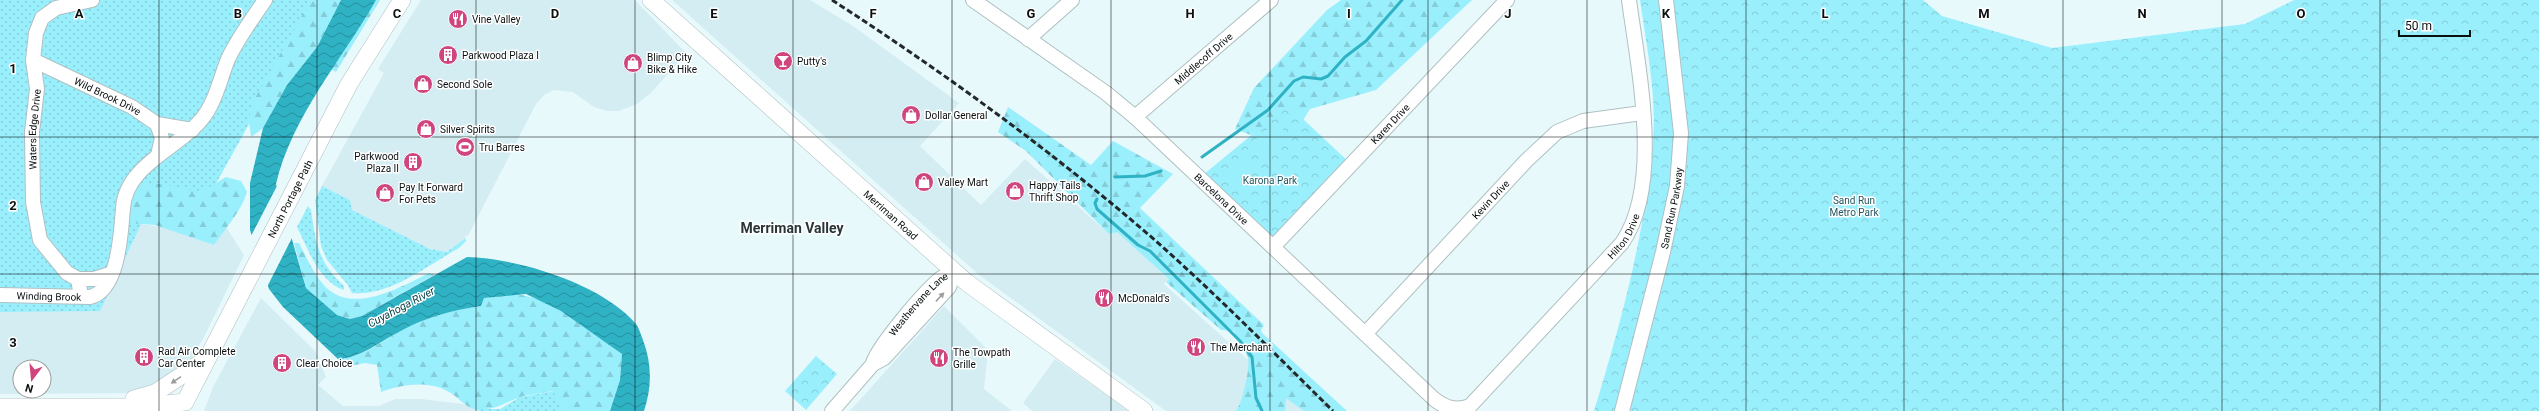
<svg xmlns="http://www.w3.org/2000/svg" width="2539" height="411" viewBox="0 0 2539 411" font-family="Roboto,sans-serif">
<defs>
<pattern id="grass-dots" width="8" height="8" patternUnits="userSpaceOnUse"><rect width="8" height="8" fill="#9aeffd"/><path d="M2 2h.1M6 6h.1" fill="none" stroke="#83ccd8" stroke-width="1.8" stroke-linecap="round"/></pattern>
<pattern id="forest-firs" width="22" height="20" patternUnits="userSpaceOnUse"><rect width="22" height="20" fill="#9aeffd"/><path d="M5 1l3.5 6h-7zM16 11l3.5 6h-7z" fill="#83ccd8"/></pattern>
<pattern id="park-crowns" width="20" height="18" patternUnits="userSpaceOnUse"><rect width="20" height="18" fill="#9aeffd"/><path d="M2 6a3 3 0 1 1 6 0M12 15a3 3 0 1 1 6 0" fill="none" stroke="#83ccd8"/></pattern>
<pattern id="water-waves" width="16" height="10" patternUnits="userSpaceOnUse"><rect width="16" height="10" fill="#2eb2c4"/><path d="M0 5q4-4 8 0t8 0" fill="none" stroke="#258f9e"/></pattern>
</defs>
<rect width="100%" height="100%" fill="#e8f9fc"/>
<path fill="#d3edf2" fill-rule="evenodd" d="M421,0H635L686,53L651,93L637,104L619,111H607L594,107L573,92L554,90L544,95L536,104L469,234L447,252L430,249L352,210L350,200L322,186L384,73L378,69Z
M672,0H810L853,26L959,103L920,146L981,205L1025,159L1109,234L1117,232L1169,279L1164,284L1305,411H1166L978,274Z
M141,224L167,228L214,245L226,227L244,255L203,339L184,370L142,393L0,394V312ZM20,367H44V391H20Z
M261,298L316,352L326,377L318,385L343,406H379L395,399H421L463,404L480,411H204L213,387Z
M944,306L988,350L984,389L1012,411H850Z
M1055,359L1116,402L1128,411H1032L1023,403Z"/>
<path fill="url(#grass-dots)" d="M0,0H318L193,225L150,205L100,311L0,312Z
M322,186L350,200L352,210L430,249L447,252L465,238L466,241L459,248C428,265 389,297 352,293L347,284L327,260L321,246L315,200Z
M308,206L311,210C316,244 318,262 344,286V290C319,282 308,249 297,227Z
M554,391L562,411H480L475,409H500L520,397Z"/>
<path fill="url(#forest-firs)" d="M311,0H341L317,47L287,85L263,128L251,137L249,120L251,105Z
M376,0H380L336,72L331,69Z
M1341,0H1472L1376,90L1310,109L1299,127L1276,119L1251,135L1235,129L1254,88L1327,10Z
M1008,107L1091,165L1113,141L1173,174L1140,208L1264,325L1261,330L1262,333L1347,411H1304L1286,398L1285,411H1236C1242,404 1252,364 1247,355C1243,346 1236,341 1234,331L1221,330L1166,282L1169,279L1117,232L1109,234L1026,151L998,132Z
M226,177L241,181L247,192C242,210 225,229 214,245L155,225L128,223C131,164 162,188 203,191Z
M294,243H299C306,256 312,271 322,283C349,317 399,288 429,273L434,275L362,316L350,319L337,315L306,288Z
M511,294C549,294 592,332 622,354L620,380L610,411H562L553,391C543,393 531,394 520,397C504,403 494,411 474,409C464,406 458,397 449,392C430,380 401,384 381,392L377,365L365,363L340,368L338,359C361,358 379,343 399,332C423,318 453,310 481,306L484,298Z"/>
<path fill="url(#park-crowns)" d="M1640,0H1923L1942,16L2052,48L2245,24L2294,0H2539V411H1594C1621,323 1646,231 1653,139C1657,97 1646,42 1640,0Z
M1288,105L1351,164L1273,247L1198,179Z
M816,356L837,374L806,410L785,391Z"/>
<path fill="#9aeffd" d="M1277,122L1287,134L1261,156L1250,144Z
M1242,156L1255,171L1236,186L1223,172Z"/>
<path fill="url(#water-waves)" d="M341,0H376C342,60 292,116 276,184L306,288L337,315L350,319L362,316L467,257C517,258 603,284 636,324C639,328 641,335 643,340C652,364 652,387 644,411H610L620,380L622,354L561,311L526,294L484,298L481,306C453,310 423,318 399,332C379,342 361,358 338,359L283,307L269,289L250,230V183L263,128L287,85L317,47Z"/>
<path fill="#e8f9fc" d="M278,184L294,234L267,287L250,238Z"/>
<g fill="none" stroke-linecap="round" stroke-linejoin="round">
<path stroke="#2eb2c4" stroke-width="3" d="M1202,157L1268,110L1294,81L1303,77L1321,79L1328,76L1345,57L1366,41L1402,0
M1115,177L1145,176L1161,171
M1097,199L1095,203L1097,209L1138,245L1150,251L1240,341L1252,357L1256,398L1262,411"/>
<defs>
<g id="minor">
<path id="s1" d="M973,0L1106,93L1135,117L1434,399C1445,408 1456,411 1470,406L1622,243C1663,184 1638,68 1629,0"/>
<path d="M1028,39L1072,0"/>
<path id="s2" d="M33,60L132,107L157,124L192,130"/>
<path id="s3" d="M1135,117L1271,0"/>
<path d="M157,124L162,138L158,155"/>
<path id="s4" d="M1273,247L1507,0"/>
<path d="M78,279H94L110,274"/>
<path id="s5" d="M0,295L90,297C119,290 121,232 123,208C126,165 177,149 201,120C215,104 220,79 228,59C238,38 252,19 265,0"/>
<path id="s6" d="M81,296L78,279L67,273L40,240L33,202L32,132L37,89L33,60L36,33L42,18L56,8L92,0"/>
<path id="s7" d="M1365,334L1526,161L1557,132L1583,121L1642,113"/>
<path id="s8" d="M873,363C879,345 924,292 940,279C943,276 949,274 954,272"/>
<path d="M832,411L873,364L884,358L949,287L954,272"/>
<path id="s9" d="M1622,411L1663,252L1677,186L1681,133L1666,0"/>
</g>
<g id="major">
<path id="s10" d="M651,0L966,282L1144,411"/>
<path d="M134,399L155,393L205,360"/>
<path id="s11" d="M0,407H139L185,402L349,84L402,0"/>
</g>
</defs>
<use href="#minor" stroke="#afc0c3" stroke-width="16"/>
<use href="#major" stroke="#afc0c3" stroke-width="18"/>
<use href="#minor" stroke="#fff" stroke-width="14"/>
<use href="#major" stroke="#fff" stroke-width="17"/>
<path stroke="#23292a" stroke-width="3" stroke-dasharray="6 3" stroke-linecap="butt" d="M832,0C943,72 1049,149 1149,235C1213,291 1273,352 1333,411"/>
</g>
<defs><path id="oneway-solid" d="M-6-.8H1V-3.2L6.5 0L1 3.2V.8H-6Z"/></defs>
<g fill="#9d9f9f">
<use href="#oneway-solid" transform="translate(940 297) rotate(-47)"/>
<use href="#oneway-solid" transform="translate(176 380) rotate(146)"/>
</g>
<path fill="none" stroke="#0a0f10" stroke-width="1" stroke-opacity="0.55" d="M159,0V411M317,0V411M476,0V411M635,0V411M793,0V411M952,0V411M1111,0V411M1270,0V411M1428,0V411M1587,0V411M1746,0V411M1904,0V411M2063,0V411M2222,0V411M2380,0V411M0,137H2539M0,274H2539"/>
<defs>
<symbol id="restaurant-disc" viewBox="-11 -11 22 22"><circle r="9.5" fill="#cf457d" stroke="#fff"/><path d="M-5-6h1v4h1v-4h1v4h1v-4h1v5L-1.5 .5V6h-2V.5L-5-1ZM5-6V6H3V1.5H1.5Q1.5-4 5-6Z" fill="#fff"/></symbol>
<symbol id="building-disc" viewBox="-11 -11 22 22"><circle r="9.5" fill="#cf457d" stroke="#fff"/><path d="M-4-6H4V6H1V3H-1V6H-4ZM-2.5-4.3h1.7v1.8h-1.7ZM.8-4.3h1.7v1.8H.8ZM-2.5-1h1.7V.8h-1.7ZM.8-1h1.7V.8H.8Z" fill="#fff"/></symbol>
<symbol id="bar-disc" viewBox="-11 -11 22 22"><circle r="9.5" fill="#cf457d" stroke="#fff"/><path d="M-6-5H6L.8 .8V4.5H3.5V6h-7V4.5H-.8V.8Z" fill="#fff"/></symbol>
<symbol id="shop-disc" viewBox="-11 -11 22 22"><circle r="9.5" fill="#cf457d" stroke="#fff"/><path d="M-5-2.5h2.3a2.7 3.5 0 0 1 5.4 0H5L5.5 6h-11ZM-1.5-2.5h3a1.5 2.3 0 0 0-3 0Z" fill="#fff"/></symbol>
<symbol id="stadium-disc" viewBox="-11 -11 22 22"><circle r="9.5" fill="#cf457d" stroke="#fff"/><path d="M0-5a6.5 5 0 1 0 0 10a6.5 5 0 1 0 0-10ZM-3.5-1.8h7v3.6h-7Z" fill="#fff"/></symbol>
</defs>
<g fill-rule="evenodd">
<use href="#restaurant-disc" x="447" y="8" width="22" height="22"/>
<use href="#building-disc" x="437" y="44" width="22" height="22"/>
<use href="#bar-disc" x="772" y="50" width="22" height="22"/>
<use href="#shop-disc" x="622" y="52" width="22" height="22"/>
<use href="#shop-disc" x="412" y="73" width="22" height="22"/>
<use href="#shop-disc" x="900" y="104" width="22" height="22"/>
<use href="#shop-disc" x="415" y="118" width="22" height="22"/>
<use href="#stadium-disc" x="454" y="136" width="22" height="22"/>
<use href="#building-disc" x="402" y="151" width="22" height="22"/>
<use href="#shop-disc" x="913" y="171" width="22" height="22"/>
<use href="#shop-disc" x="1004" y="180" width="22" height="22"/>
<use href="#shop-disc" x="374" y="182" width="22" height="22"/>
<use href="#restaurant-disc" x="1093" y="287" width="22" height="22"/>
<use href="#restaurant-disc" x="1185" y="336" width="22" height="22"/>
<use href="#building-disc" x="133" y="346" width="22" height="22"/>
<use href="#restaurant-disc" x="928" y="347" width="22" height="22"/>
<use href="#building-disc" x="271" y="352" width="22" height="22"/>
</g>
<g text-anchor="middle" stroke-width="3" stroke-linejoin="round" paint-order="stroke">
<g font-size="10" fill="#0a0f10" stroke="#fff" text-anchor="start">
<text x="472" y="23">Vine Valley</text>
<text x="462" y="59">Parkwood Plaza I</text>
<text x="647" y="61">Blimp City<tspan x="647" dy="12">Bike &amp; Hike</tspan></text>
<text x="797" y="65">Putty's</text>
<text x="437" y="88">Second Sole</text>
<text x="925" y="119">Dollar General</text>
<text x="440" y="133">Silver Spirits</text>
<text x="479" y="151">Tru Barres</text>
<text x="399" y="160" text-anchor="end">Parkwood<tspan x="399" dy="12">Plaza II</tspan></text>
<text x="938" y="186">Valley Mart</text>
<text x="1029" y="189">Happy Tails<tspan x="1029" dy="12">Thrift Shop</tspan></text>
<text x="399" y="191">Pay It Forward<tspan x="399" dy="12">For Pets</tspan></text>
<text x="1118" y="302">McDonald's</text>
<text x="1210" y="351">The Merchant</text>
<text x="158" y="355">Rad Air Complete<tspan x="158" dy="12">Car Center</tspan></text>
<text x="953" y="356">The Towpath<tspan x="953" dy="12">Grille</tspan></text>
<text x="296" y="367">Clear Choice</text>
</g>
<g font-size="10" fill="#0a0f10" stroke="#fff">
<text dy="4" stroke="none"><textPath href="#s3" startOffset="90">Middlecoff Drive</textPath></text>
<text dy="4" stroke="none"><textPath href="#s2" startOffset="83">Wild Brook Drive</textPath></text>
<text dy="4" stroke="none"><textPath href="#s4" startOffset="170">Karen Drive</textPath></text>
<text dy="4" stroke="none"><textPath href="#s6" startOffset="184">Waters Edge Drive</textPath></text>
<text dy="4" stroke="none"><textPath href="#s11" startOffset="414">North Portage Path</textPath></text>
<text dy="4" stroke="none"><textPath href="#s1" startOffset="319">Barcelona Drive</textPath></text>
<text dy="4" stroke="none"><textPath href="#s7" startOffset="184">Kevin Drive</textPath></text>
<text dy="4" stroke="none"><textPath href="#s9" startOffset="209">Sand Run Parkway</textPath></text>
<text dy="4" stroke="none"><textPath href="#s10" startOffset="322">Merriman Road</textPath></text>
<text dy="4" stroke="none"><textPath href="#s1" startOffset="879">Hilton Drive</textPath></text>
<text dy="4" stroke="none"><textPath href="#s5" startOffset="49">Winding Brook</textPath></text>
<text dy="4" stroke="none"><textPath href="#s8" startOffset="75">Weathervane Lane</textPath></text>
</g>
<g font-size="10" fill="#23575f" stroke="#fff">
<text x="1270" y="184">Karona Park</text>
<text x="1854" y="204">Sand Run<tspan x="1854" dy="12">Metro Park</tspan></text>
</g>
<g font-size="11" font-style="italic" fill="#023e45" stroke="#fff">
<text transform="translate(401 307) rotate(-28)" y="4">Cuyahoga River</text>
</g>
<g font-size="14" font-weight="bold" fill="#283638" stroke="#fff">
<text x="792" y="233">Merriman Valley</text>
</g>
</g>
<g font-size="13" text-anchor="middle" font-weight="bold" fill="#0a0f10" stroke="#fff" stroke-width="3" stroke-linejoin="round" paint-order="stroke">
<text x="79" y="18">A</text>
<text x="238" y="18">B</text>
<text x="397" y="18">C</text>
<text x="555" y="18">D</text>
<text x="714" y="18">E</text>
<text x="873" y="18">F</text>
<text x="1031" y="18">G</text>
<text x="1190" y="18">H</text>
<text x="1349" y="18">I</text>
<text x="1508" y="18">J</text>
<text x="1666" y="18">K</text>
<text x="1825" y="18">L</text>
<text x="1984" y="18">M</text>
<text x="2142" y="18">N</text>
<text x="2301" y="18">O</text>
<text x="13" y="73">1</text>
<text x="13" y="210">2</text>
<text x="13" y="347">3</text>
</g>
<g transform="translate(32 379) rotate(196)"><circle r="19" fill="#ffffff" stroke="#9d9f9f"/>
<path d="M0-3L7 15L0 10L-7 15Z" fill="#cf457d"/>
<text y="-6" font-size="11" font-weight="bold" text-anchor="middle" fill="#0a0f10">N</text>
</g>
<path d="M2399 30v6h71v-6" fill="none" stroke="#0a0f10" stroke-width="2"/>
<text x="2405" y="30" font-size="12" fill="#0a0f10" stroke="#ffffff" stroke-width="3" paint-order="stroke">50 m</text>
</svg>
